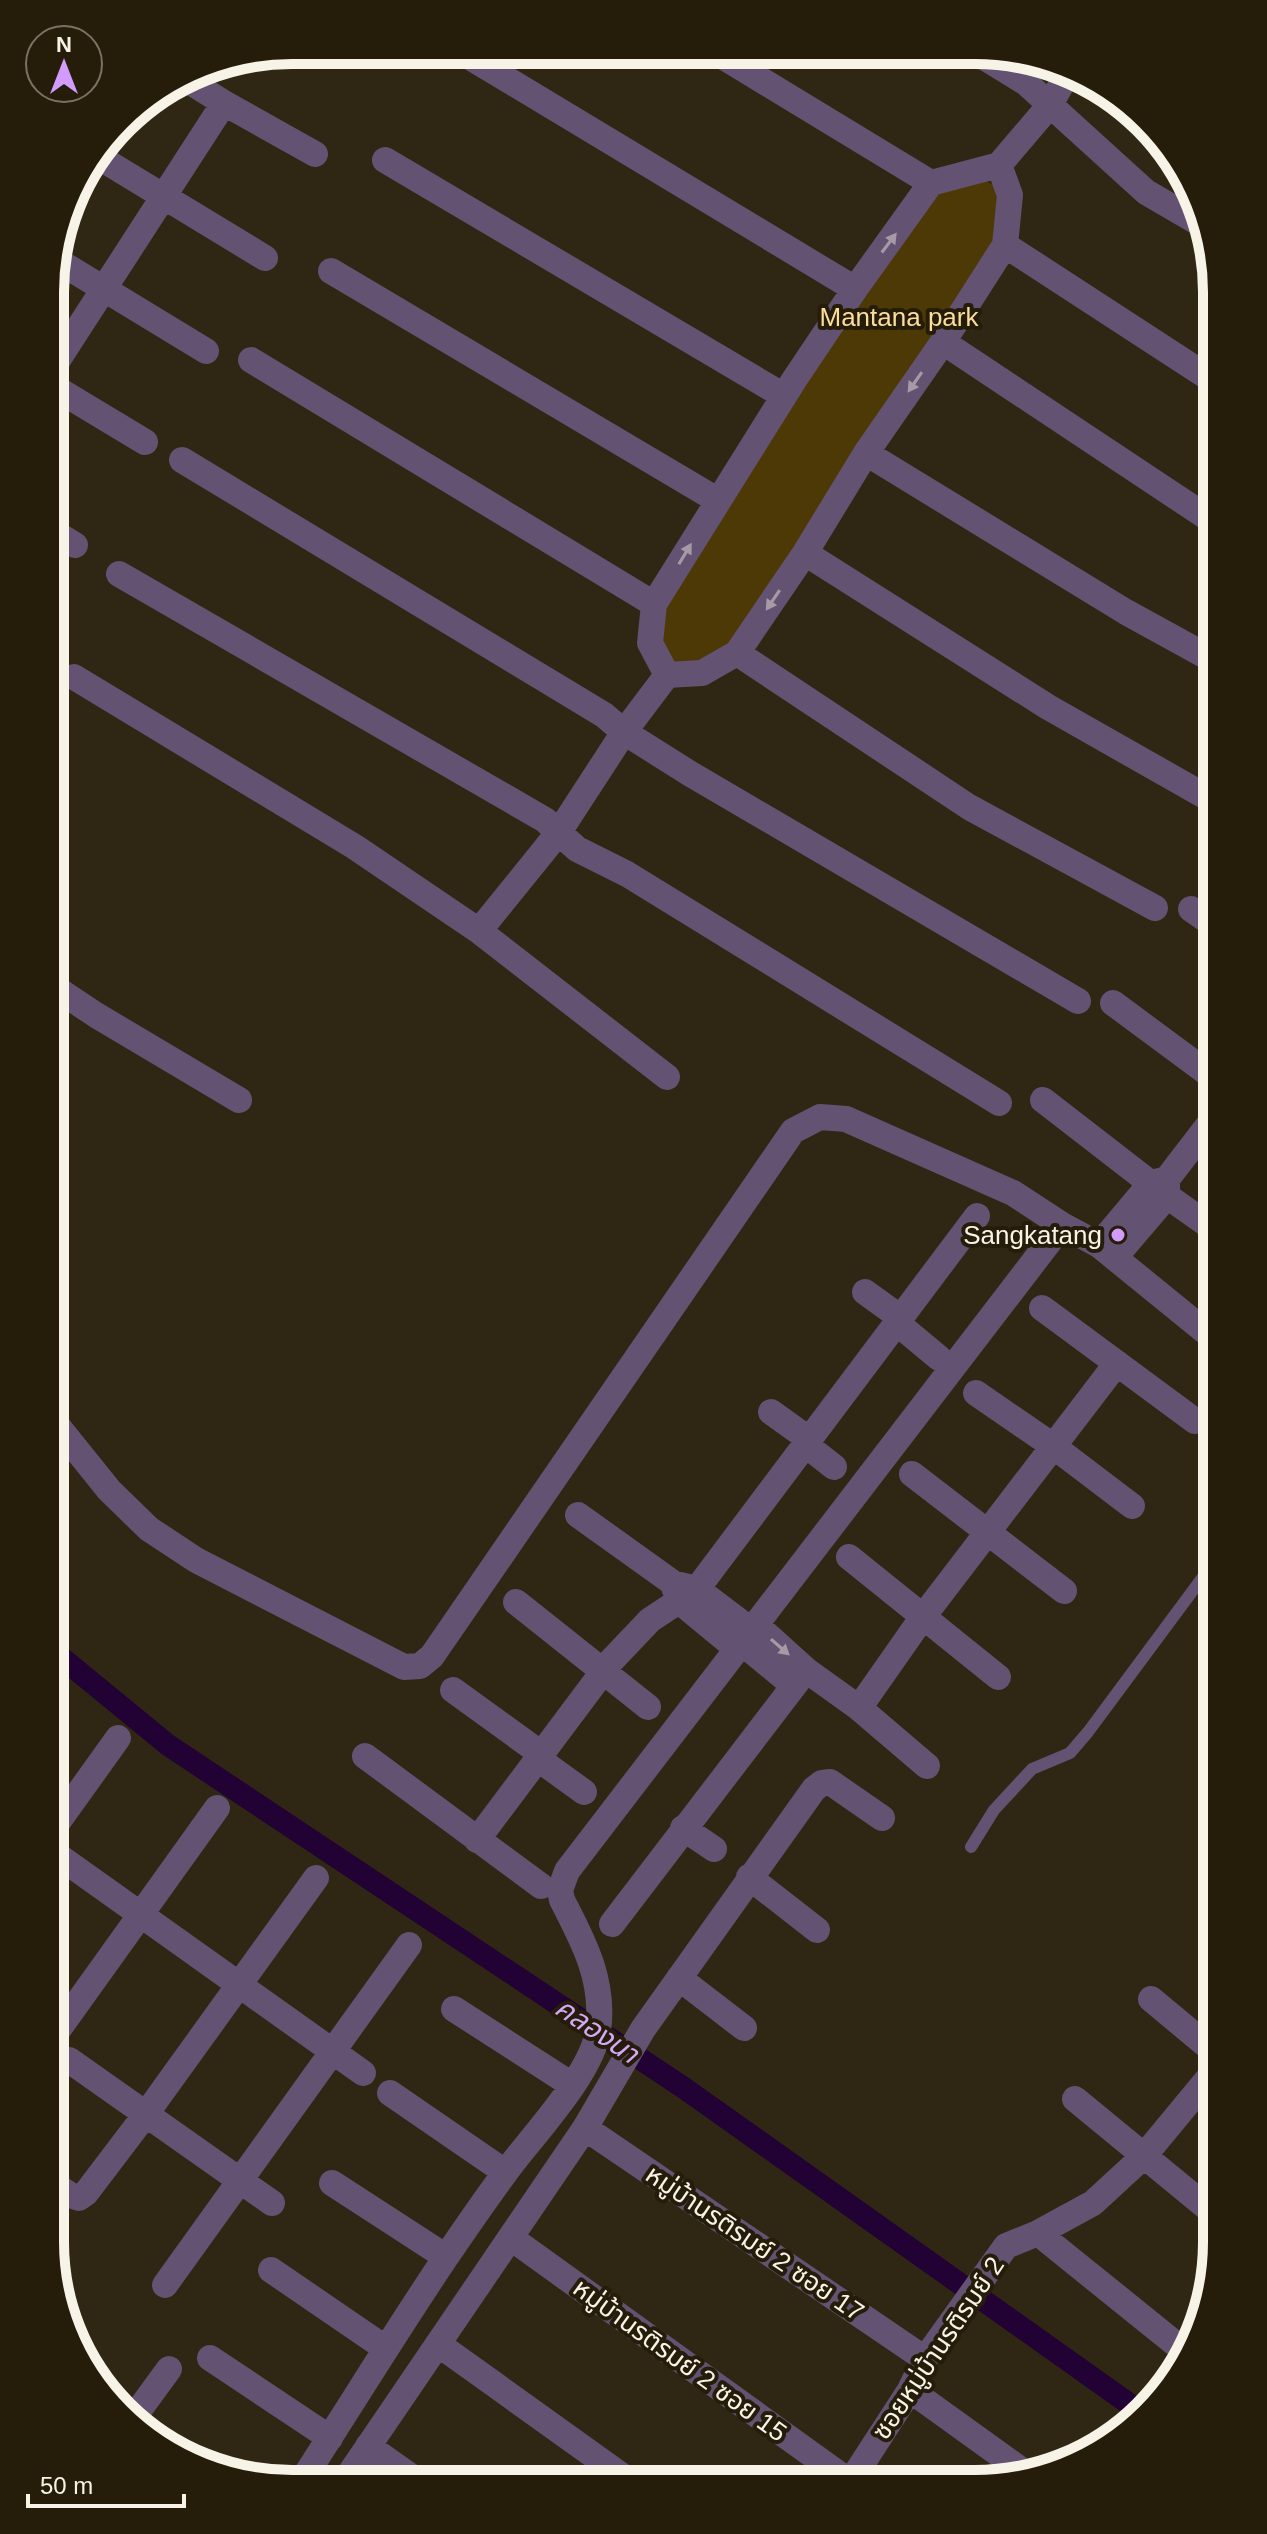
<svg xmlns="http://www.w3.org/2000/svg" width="1267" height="2534" viewBox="0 0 1267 2534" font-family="Arial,'Noto Sans Thai',sans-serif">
<rect width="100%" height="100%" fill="#2f2714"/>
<path fill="#4c3905" d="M971,172L1010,195L1005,245L732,650L702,673L664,666L654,604L931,183Z"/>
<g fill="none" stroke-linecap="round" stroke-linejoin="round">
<path stroke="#220234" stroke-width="22" d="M51,1649L168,1745L684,2088L1142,2413"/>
<path stroke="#635271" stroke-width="12" d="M971,1847L994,1810L1032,1769L1070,1753L1088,1732L1217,1558"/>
<path stroke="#635271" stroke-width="26" d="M460,51L855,289
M717,53L931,183
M979,54L1026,83L1146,192L1206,227
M224,103L315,154
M97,156L265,258
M385,160L784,396
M1005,245L1217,383
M53,258L206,351
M331,271L717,500
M943,342L1217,524
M251,360L654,604
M52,369L224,103L184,78
M52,386L145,442
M866,453L1126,612L1217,662
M182,460L604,715L624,732L689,773L1078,1001
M52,531L75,545
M805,553L1048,707L1217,803
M119,574L545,820L577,849L627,874L999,1103
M737,653L969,807L1155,908
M667,675L650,643L654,604L794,380L855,289L931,183L999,165L1050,105L1066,76
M667,675L702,673L737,653L805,553L866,453L943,342L1005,245L1010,195L999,165
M74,677L355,847L479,931L667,1077
M1191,909L1217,927
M479,931L559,832L624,732L667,675
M51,985L96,1015L239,1100
M1113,1003L1217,1080
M1043,1100L1167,1196L1208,1225
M1099,1245L1151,1183L1167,1179
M1115,1257L1167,1196V1179L1217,1114
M865,1292L901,1318
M1042,1308L1195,1421
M897,1323L939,1358
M976,1393L1053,1446L1132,1506
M771,1412L810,1440
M51,1418L109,1490L149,1529L196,1560L404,1667L420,1666L432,1656L793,1131L820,1117L846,1119L1013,1193L1062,1225L1099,1245L1217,1341
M806,1445L834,1467
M912,1474L1064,1591
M578,1515L673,1583L697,1589L751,1630
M849,1557L998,1677
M674,1587L679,1601L736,1648
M516,1602L648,1707
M755,1624L806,1670
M741,1642L793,1685
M51,1680L56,1674
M453,1690L540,1753
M859,1708L927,1766
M365,1756L541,1886
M537,1758L584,1792
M683,1828L714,1849
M50,1833L118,1738
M477,1840L611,1661L650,1620L697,1589L977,1216
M50,1850L363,2073
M749,1877L817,1930
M612,1924L806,1670L859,1708L922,1618L1117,1363
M679,1978L744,2028
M1151,1999L1217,2054
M454,2009L572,2085
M58,2030L217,1808
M69,2060L272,2203
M390,2093L505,2172
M1075,2099L1216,2215
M585,2128L925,2359
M50,2182L70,2195L79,2198L86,2193L146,2114L316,1878
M332,2183L446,2257
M1038,2233L1188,2354
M511,2238L850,2482
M271,2270L385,2348
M165,2285L409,1945
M438,2344L632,2483
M210,2358L330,2438
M910,2390L1028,2475
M131,2421L169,2369
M368,2446L419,2482
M301,2482C350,2407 396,2331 446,2257C465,2229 485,2200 505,2173C531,2137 592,2074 598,2031C605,1982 584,1942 562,1900L560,1890L567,1871L1062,1225
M344,2482L585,2128L643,2029L814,1789L822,1783L830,1782L882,1818
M849,2484L910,2390L925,2359L1006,2246L1038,2233L1093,2203L1144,2156L1216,2069"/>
</g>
<defs><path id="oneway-solid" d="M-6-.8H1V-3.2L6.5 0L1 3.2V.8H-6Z" transform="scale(2)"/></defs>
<g fill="#a69aa6">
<use href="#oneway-solid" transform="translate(889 243) rotate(-53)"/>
<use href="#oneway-solid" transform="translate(915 382) rotate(125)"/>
<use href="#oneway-solid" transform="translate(685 554) rotate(-59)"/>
<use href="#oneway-solid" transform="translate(773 600) rotate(124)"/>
<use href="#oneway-solid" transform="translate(780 1647) rotate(41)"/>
</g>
<circle fill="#d39cfc" stroke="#251d0a" stroke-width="3" cx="1118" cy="1235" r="8"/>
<g text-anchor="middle" stroke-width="8" stroke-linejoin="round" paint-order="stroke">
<g font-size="26" fill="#fbdd9c" stroke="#251d0a">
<text x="899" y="326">Mantana park</text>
</g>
<g font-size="26" fill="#f8f3e7" stroke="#251d0a" text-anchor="end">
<text x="1102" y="1244">Sangkatang</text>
</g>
<g font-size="26" fill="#f8f3e7" stroke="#251d0a">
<text transform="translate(755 2243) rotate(34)" y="9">หมู่บ้านรติรมย์ 2 ซอย 17</text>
<text transform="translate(938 2348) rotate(-56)" y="9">ซอยหมู่บ้านรติรมย์ 2</text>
<text transform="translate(680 2360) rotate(36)" y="9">หมู่บ้านรติรมย์ 2 ซอย 15</text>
</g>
<g font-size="28" font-style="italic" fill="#d5a9f8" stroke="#251d0a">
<text transform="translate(597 2030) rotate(34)" y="10">คลองนา</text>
</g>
</g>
<path d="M0 0H1267V2534H0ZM292 64H975A228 228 0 0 1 1203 292V2242A228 228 0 0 1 975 2470H292A228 228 0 0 1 64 2242V292A228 228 0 0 1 292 64Z" fill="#251d0a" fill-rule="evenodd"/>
<path fill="none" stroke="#f8f3e7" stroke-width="10" d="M292 64H975A228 228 0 0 1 1203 292V2242A228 228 0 0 1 975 2470H292A228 228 0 0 1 64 2242V292A228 228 0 0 1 292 64Z"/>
<g transform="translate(64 64)"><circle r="38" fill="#251d0a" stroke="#797362" stroke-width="2"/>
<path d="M0-6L14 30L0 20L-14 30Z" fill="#d39cfc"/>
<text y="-12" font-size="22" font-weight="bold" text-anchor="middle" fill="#f8f3e7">N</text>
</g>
<path d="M28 2494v12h156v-12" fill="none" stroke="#f8f3e7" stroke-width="4"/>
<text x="40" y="2494" font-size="24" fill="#f8f3e7" stroke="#251d0a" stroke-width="6" paint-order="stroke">50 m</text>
</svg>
